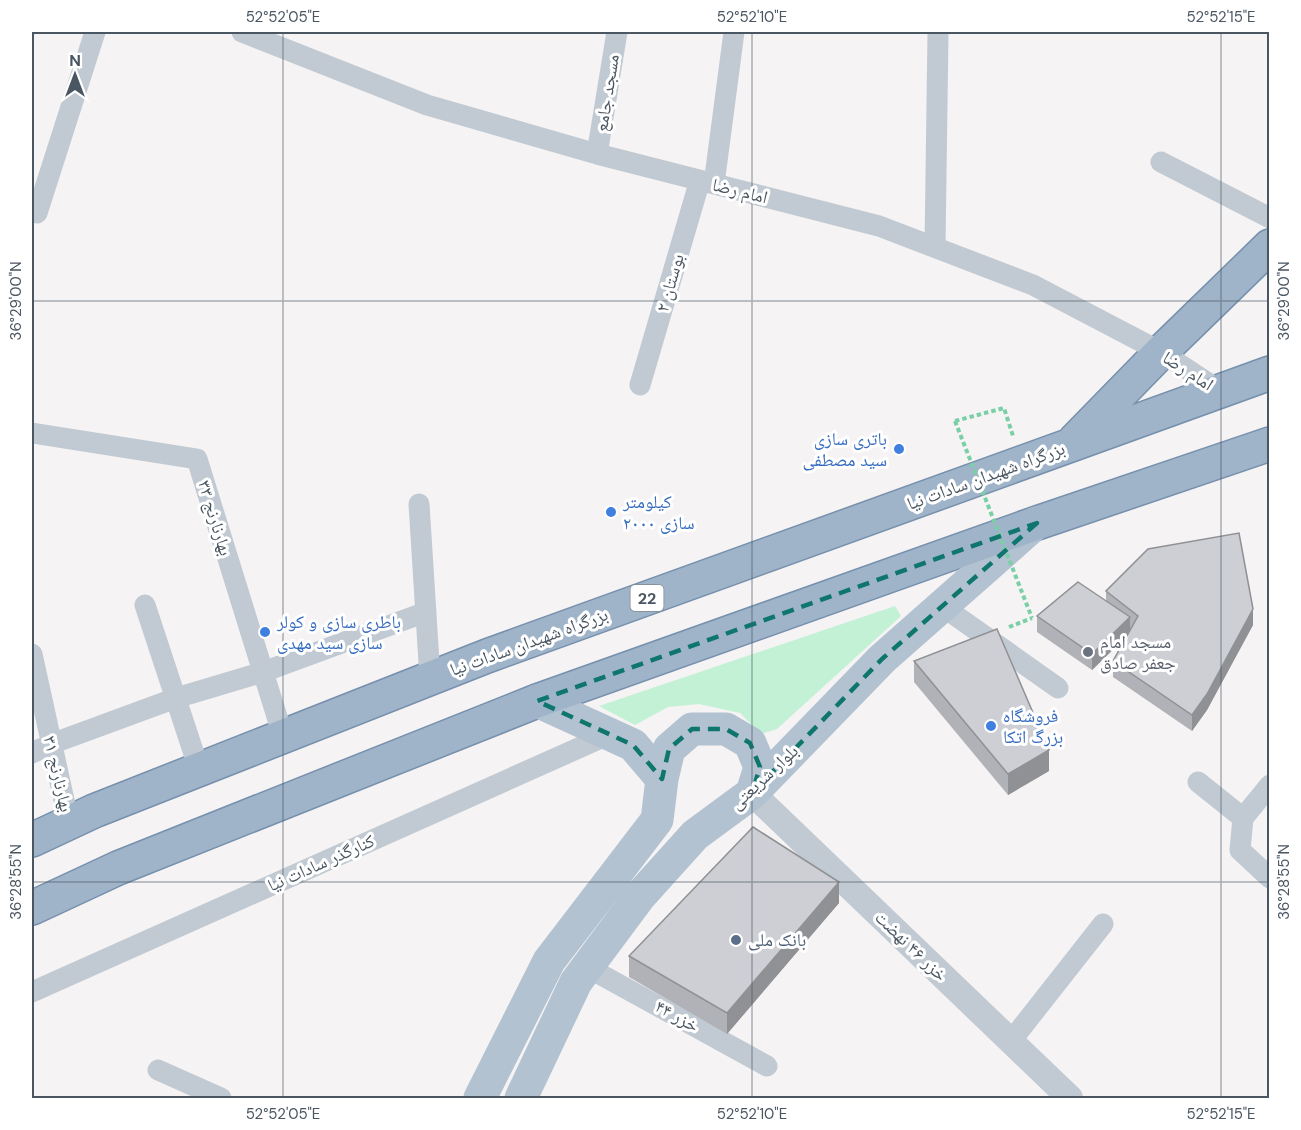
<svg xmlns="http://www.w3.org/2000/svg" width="1301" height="1130" viewBox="0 0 1301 1130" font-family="'DM Sans','Noto Naskh Arabic',sans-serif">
<rect width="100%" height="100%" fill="#f5f3f3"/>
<path fill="#c3f1d5" d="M895,606L901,616L777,729L761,734L740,713L699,704L668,707L635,725L599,706Z"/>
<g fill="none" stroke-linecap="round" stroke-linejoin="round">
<defs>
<path id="trunk" d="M1075,440L1161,352L1270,246
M32,840L94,811L487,656L1270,373
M32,908L118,868L537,701L1037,523L1270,444"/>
</defs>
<use href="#trunk" stroke="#7690ad" stroke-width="36"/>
<path stroke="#7ad0a6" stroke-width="4" stroke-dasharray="4.5 3" stroke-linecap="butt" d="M955,421L1004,408L1013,436
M1009,627L1032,618"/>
<path stroke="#c1cad2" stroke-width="21" d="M242,32L427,105L597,154L879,226L1033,285L1161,352L1220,391
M597,154L617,32
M1161,162L1270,218
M714,184L734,32
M32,211L37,213L95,32
M935,247L938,32
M640,385L700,180
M32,433L197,459L283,736
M419,504L430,678
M145,605L199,769
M942,606L1058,688
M32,654L69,823
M32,753L51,744L176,698L263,672L426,612
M1198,782L1243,818
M1270,785L1243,818L1240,850L1270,878
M587,967L767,1066
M32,992L610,734
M1011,1041L1103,924
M158,1070L221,1098"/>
<path stroke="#c1cad2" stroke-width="26" d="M752,793L1070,1098"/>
<path stroke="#b3c2d1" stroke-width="33" d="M662,779L669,749L692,729H726L750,743L760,767L752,793
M480,1098L549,961L657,820L662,779L633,745L537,701
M521,1098L576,982L640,896L695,835L752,793L882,659L1036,523"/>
<use href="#trunk" stroke="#9fb4c9" stroke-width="33"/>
<path stroke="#7ad0a6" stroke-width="4" stroke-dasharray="4.5 3" stroke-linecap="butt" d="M955,421L1032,618"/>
</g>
<path fill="#b0b2b7" d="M1106,591L1253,625L1207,710L1192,731L1113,677V661L1127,636L1092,670L1037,632V616L1106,601Z
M914,661L1049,771L1008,795L914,682Z
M839,903L727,1034L629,977V956Z"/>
<path fill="#909195" d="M1253,609V625L1207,710L1192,731V715Z
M1130,617V633L1092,670V654Z
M1049,750V771L1008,795V774Z
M839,882V903L727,1034V1013Z"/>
<path fill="#cdcfd5" stroke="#909195" stroke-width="1.5" d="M1239,533L1253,609L1207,694L1192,715L1113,661L1138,616L1106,591L1148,549Z
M1078,582L1130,617L1092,654L1037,616Z
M997,629L1049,750L1008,774L914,661Z
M753,827L839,882L727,1013L629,956Z"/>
<path fill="none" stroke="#0f766e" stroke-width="4.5" stroke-dasharray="12 8" stroke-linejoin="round" d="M1037,523L882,659L752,793L760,767L750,743L726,729H692L669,749L662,779L633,745L537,701Z"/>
<path fill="none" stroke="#4a5661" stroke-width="1.5" stroke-opacity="0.45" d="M283,32V1098M752,32V1098M1221,32V1098M32,301H1270M32,882H1270"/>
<g fill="#3f7fe0" stroke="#fff" stroke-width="2">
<circle cx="899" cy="449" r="6"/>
<circle cx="611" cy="512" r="6"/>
<circle cx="265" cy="632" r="6"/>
<circle cx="991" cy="726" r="6"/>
</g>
<circle fill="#6b7280" stroke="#fff" stroke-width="2" cx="1088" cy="652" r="6"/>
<circle fill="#5c6f8a" stroke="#fff" stroke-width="2" cx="736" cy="940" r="6"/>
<g text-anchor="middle" stroke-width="6" stroke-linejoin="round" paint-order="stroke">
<rect fill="#fff" stroke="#808990" stroke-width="1.5" x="630.5" y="585" width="33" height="26" rx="4.5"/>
<g font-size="16" font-weight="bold" fill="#4a5661">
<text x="647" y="604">22</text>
</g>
<g font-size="18" fill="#4a5661" stroke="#fff">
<text transform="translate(607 93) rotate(-81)" y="6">مسجد جامع</text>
<text transform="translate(740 191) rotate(14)" y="6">امام رضا</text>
<text transform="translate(670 283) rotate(-74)" y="6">بوستان ۲</text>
<text transform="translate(1188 371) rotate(33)" y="6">امام رضا</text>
<text transform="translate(986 476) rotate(-20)" y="6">بزرگراه شهیدان سادات نیا</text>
<text transform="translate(215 518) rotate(73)" y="6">بهارنارنج ۳۳</text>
<text transform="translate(529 642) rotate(-20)" y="6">بزرگراه شهیدان سادات نیا</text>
<text transform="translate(58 774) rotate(77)" y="6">بهارنارنج ۳۱</text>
<text transform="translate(764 777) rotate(-43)" y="6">بلوار شریعتی</text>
<text transform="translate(321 863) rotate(-24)" y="6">کنارگذر سادات نیا</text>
<text transform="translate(911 946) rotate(44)" y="6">خزر ۴۶ نهضت</text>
<text transform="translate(677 1016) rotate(29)" y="6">خزر ۴۴</text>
</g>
<g font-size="18" fill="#366cbe" stroke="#fff" text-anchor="start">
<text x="887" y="445" text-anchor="end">باتری سازی<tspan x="887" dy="21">سید مصطفی</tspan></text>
<text x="623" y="508">کیلومتر<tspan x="623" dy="21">سازی ۲۰۰۰</tspan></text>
<text x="277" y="628">باطری سازی و کولر<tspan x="277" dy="21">سازی سید مهدی</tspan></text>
<text x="1003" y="722">فروشگاه<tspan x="1003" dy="21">بزرگ اتکا</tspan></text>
</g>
<g font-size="18" fill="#5b616d" stroke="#fff" text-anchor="start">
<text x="1100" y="648">مسجد امام<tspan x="1100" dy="21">جعفر صادق</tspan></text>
</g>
<g font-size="18" fill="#4e5e75" stroke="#fff" text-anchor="start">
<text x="748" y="946">بانک ملی</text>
</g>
</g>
<rect width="1301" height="1130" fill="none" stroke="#ffffff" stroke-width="66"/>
<g transform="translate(75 75)" stroke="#ffffff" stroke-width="4.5" paint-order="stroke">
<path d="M0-4.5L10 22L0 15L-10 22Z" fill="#4a5661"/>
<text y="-9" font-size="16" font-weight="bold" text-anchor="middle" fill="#4a5661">N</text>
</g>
<rect x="33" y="33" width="1235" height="1064" fill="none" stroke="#4a5661" stroke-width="2"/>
<g font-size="15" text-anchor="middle" fill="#4a5661">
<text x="283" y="22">52°52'05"E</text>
<text x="752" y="22">52°52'10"E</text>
<text x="1221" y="22">52°52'15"E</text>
<text transform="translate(16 301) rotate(-90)" y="5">36°29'00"N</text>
<text transform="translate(1284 301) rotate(-90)" y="5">36°29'00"N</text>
<text transform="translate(16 882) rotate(-90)" y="5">36°28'55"N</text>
<text transform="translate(1284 882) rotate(-90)" y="5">36°28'55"N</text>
<text x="283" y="1119">52°52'05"E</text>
<text x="752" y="1119">52°52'10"E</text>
<text x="1221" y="1119">52°52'15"E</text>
</g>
</svg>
